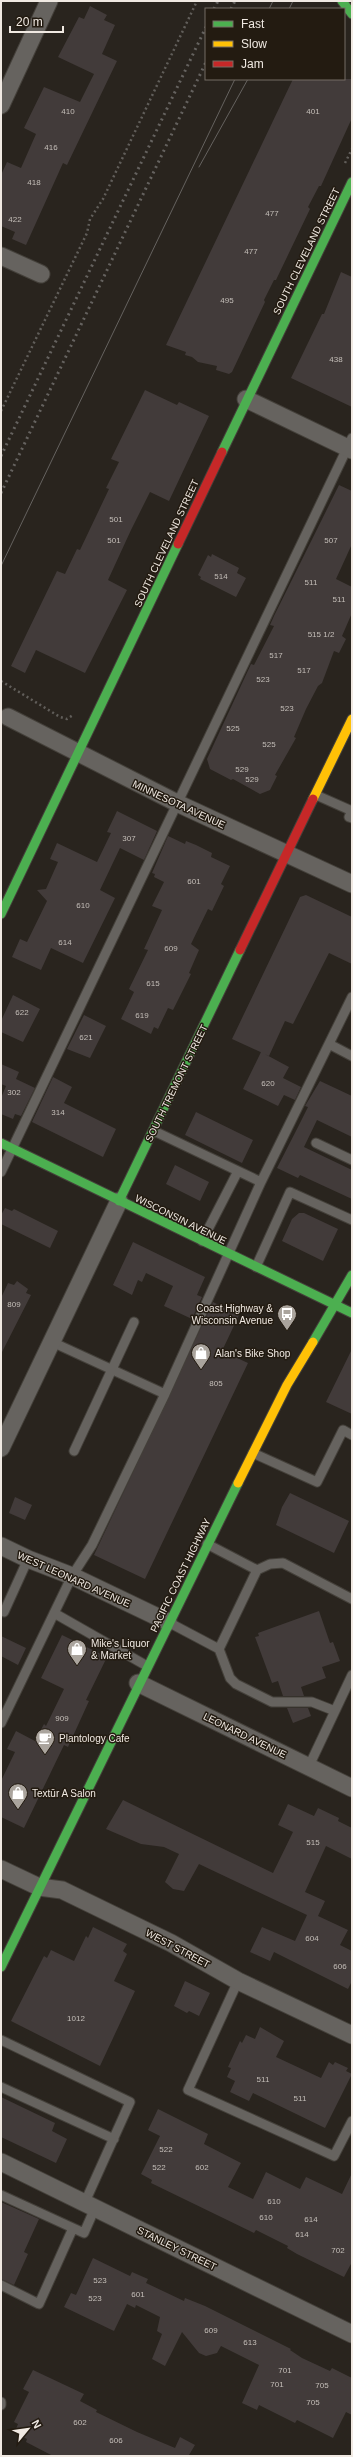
<svg xmlns="http://www.w3.org/2000/svg" width="353" height="2457" viewBox="0 0 353 2457" font-family="Arial,sans-serif">
<rect width="100%" height="100%" fill="#29241e"/>
<path fill="#423b3a" d="M90,6L107,15L104,20L115,25L102,54L117,61L67,165L63,163L26,245L12,239L15,232L1,226V175L7,162L21,168L36,134L24,128L44,87L80,102L94,74L58,57L79,17L84,19Z
M293,79H352V118L321,186H319L308,207L310,209L276,280H274L264,300L265,302L232,372L229,374L216,370L217,366L198,362L192,357L185,355L186,352L166,345Z
M341,272L352,277V407L291,378L322,314H324Z
M145,390L177,405L179,402L209,416L169,501L150,492L131,530L108,580L127,590L85,673L36,650L25,673L11,666L57,571L65,574L77,549L80,550L109,489L106,488L119,462L111,459Z
M339,485L352,491V544L336,579L352,587V613L342,636L346,639L339,653L334,651L322,683L318,686L306,709L294,737L296,738L275,775L277,776L270,790L260,794L233,779L231,780L210,769L207,759L251,664L254,665L274,626L270,625L274,616Z
M212,554L239,568L237,573L246,578L236,597L200,579L201,577L198,575L208,555L211,557Z
M117,811L157,831L144,860L120,848L100,890L115,898L83,963L51,948L41,970L12,957L20,939L27,942L47,901L37,890L46,889L58,862L50,859L57,843L97,862L111,833L107,832Z
M168,836L185,844L186,841L196,845L212,853L211,857L230,866L221,884L224,886L212,911L208,909L191,944L199,950L189,973L191,974L173,1010L168,1008L158,1029L154,1027L151,1034L121,1019L134,992L129,989L148,950L144,949L162,910L152,906L164,882L154,877L155,874L152,873Z
M306,895L352,917V964L329,953L293,1024L285,1021L269,1056L232,1039L300,897Z
M13,995L40,1009L23,1042L1,1032V1021Z
M84,1015L106,1026L90,1058L67,1049Z
M261,1052L289,1067L283,1078L301,1087L295,1100L284,1095L278,1106L243,1089Z
M1,1064L19,1072L16,1079L35,1088L21,1116L15,1114L13,1119L1,1114V1098L6,1086L1,1084Z
M53,1077L72,1087L64,1103L116,1129L103,1157L32,1122Z
M320,1081L352,1096V1137L317,1120L304,1147L352,1170V1199L300,1175L298,1178L277,1168L298,1127L308,1107L305,1106Z
M196,1112L253,1140L242,1163L185,1135Z
M175,1165L209,1182L200,1201L166,1184Z
M5,1208L12,1211L14,1209L58,1231L50,1248L1,1224V1215Z
M299,1213H304L338,1229L323,1261L282,1241L292,1219Z
M133,1242L205,1277L197,1295L202,1297L192,1319L164,1306L173,1286L146,1273L142,1282L138,1280L132,1295L113,1285Z
M17,1281L28,1289L26,1293L31,1295L1,1354V1298L8,1283L14,1285Z
M213,1302L239,1315L222,1351L248,1363L145,1579L94,1555Z
M352,1349V1414L326,1402Z
M290,1493L349,1521L334,1553L276,1525L282,1507Z
M15,1497L32,1505L25,1520L9,1513Z
M319,1611L330,1643L333,1642L340,1661L322,1667L326,1678L301,1687L304,1696H283L278,1681L272,1683L255,1637L259,1636L258,1633Z
M62,1635L107,1657L86,1700L89,1701L68,1747L64,1745L24,1828L1,1817V1781L15,1752L7,1749L16,1731L35,1741L44,1724L46,1726L64,1689L41,1678Z
M1,1636L26,1648L18,1665L1,1656Z
M287,1708H308L311,1716L293,1723Z
M123,1800L273,1873L293,1832L278,1825L288,1804L314,1816L318,1808L339,1818L338,1821L352,1828V1859L326,1846L305,1892L325,1901L318,1916L348,1930L340,1945L352,1951V1981L348,1989L274,1952L270,1961L250,1952L262,1927L295,1941L307,1915L199,1864L184,1891L173,1889L165,1882L179,1854L164,1847L141,1844L106,1829Z
M93,1927L127,1944L123,1951L127,1954L114,1981L135,1991L100,2066L11,2021L44,1956L47,1958L51,1950L74,1961L86,1936L88,1938Z
M185,1981L210,1993L199,2016L189,2011L187,2013L174,2006Z
M260,2027L284,2041L276,2057L321,2078L329,2062L333,2065L335,2062L348,2068L346,2071L352,2074L325,2128L253,2093L249,2101L230,2092L235,2081L227,2077L231,2068L228,2067L240,2041L242,2043L246,2035L255,2039Z
M1,2097L55,2123L52,2131L67,2139L56,2163L1,2137Z
M158,2109L208,2134L204,2144L241,2163L228,2187L253,2199L266,2172L300,2189L306,2177L342,2194L352,2173V2262L344,2277L297,2254L287,2248L288,2246L256,2230L254,2233L151,2183L152,2180L141,2174L160,2136L148,2130Z
M1,2202L39,2219L24,2252L28,2254L14,2285L1,2279Z
M93,2258L130,2276L132,2272L148,2279L146,2283L184,2301L185,2298L205,2306L291,2349L290,2350L302,2358L330,2371L332,2368L352,2378V2415L346,2412L333,2438L297,2420L295,2423L259,2405L257,2410L242,2403L259,2365L221,2346L217,2353L206,2356L199,2353L182,2332L165,2366L152,2359L162,2334L157,2331L160,2317L136,2305L135,2308L127,2304L114,2331L64,2307L71,2293L76,2295Z
M33,2370L84,2394L80,2401L97,2410L96,2412L137,2432L175,2448L180,2437L195,2445L189,2455L192,2456H53L26,2442L27,2439L21,2436L22,2432L16,2429L18,2424L14,2422L29,2392L23,2389Z"/>
<g fill="none" stroke-linecap="round" stroke-linejoin="round">
<defs>
<path id="lane" d="M316,795L352,811
M352,811L349,817L352,818
M329,1044L352,1056
M154,1131L238,1171L202,1241
M316,1143L352,1160
M238,1171L261,1182
M1,1172L352,438
M256,1267L290,1192L352,1220
M52,1342L165,1394
M74,1451L134,1322
M253,1453L317,1482L343,1430L352,1435
M207,1544L257,1570
M4,1612L28,1559
M54,1613L147,1666
M168,1622L219,1649L230,1678L236,1684L272,1702H312L335,1711
M219,1649L257,1570L270,1564L283,1563L352,1599
M1,1723L72,1576L92,1545L165,1394L261,1182L352,997
M309,1766L352,1675
M238,1981L188,2090L334,2156L352,2121
M1,2040L130,2102L85,2202
M1,2087L114,2139
M1,2195L73,2228L39,2304L1,2285
M73,2228L84,2233L95,2208
M1,2402V2405"/>
<path id="street" d="M1,105L49,1
M1,256L41,274
M246,399L352,450
M8,717L179,804L352,884
M1,1448L119,1201
M1,1546L28,1559L72,1576L168,1622
M138,1683L352,1788
M1,1869L39,1887L62,1890L171,1943L238,1981L352,2035
M1,2162L352,2334"/>
<path id="fast" d="M342,1L352,14
M222,452L352,182
M1,914L178,544
M1,1143L352,1313
M119,1201L240,950
M313,1342L352,1275
M1,1967L238,1483"/>
<path id="slow" d="M313,799L352,719
M238,1483L287,1385L313,1342"/>
<path id="jam" d="M178,544L222,452
M240,950L313,799"/>
</defs>
<use href="#lane" stroke="#44403a" stroke-width="11"/>
<use href="#street" stroke="#44403a" stroke-width="19"/>
<use href="#fast" stroke="#44403a" stroke-width="11"/>
<use href="#slow" stroke="#44403a" stroke-width="11"/>
<use href="#jam" stroke="#44403a" stroke-width="11"/>
<path stroke="#615e5a" stroke-width="2.5" stroke-dasharray="2 3" stroke-linecap="butt" d="M345,163L352,149
M1,411L87,233L90,219L103,199L197,1
M1,681L60,717L67,719L73,715"/>
<use href="#lane" stroke="#66635f" stroke-width="9"/>
<use href="#street" stroke="#66635f" stroke-width="17"/>
<use href="#fast" stroke="#4caf50" stroke-width="9"/>
<use href="#slow" stroke="#ffc107" stroke-width="9"/>
<use href="#jam" stroke="#c62828" stroke-width="9"/>
<path stroke="#65625f" stroke-width="1" d="M269,9L273,1
M289,9L293,1
M199,167L248,79
M1,566L235,79"/>
<path stroke="#65625f" stroke-width="3" stroke-dasharray="2 4" stroke-linecap="butt" d="M214,9L218,1
M231,9L235,1
M1,456L206,27
M1,493L206,62"/>
</g>
<defs>
<symbol id="bus-pin" viewBox="-11 -11 22 30"><path d="M0 17L-7.5 6A9.5 9.5 0 1 1 7.5 6Z" fill="#aaa49d" stroke="#231b11"/><path d="M-5-6H5V4H4V6H2V4H-2V6H-4V4H-5ZM-3.5-4V0h7V-4ZM-3.5 1.2v1.5H-2V1.2ZM2 1.2v1.5H3.5V1.2Z" fill="#fff"/></symbol>
<symbol id="shop-pin" viewBox="-11 -11 22 30"><path d="M0 17L-7.5 6A9.5 9.5 0 1 1 7.5 6Z" fill="#aaa49d" stroke="#231b11"/><path d="M-5-2.5h2.3a2.7 3.5 0 0 1 5.4 0H5L5.5 6h-11ZM-1.5-2.5h3a1.5 2.3 0 0 0-3 0Z" fill="#fff"/></symbol>
<symbol id="cafe-pin" viewBox="-11 -11 22 30"><path d="M0 17L-7.5 6A9.5 9.5 0 1 1 7.5 6Z" fill="#aaa49d" stroke="#231b11"/><path d="M-5.5-4.5H6V0H3Q3 3.5 0 3.5H-2.5Q-5.5 3.5-5.5 0ZM3-3.2v2h1.7v-2ZM-6 4.5H4V6H-6Z" fill="#fff"/></symbol>
</defs>
<g fill-rule="evenodd">
<use href="#bus-pin" x="276" y="1303" width="22" height="30"/>
<use href="#shop-pin" x="190" y="1342" width="22" height="30"/>
<use href="#shop-pin" x="66" y="1638" width="22" height="30"/>
<use href="#cafe-pin" x="34" y="1727" width="22" height="30"/>
<use href="#shop-pin" x="7" y="1782" width="22" height="30"/>
</g>
<g text-anchor="middle" stroke-width="3" stroke-linejoin="round" paint-order="stroke">
<g font-size="8" fill="#c4beb8">
<text x="68" y="114">410</text>
<text x="313" y="114">401</text>
<text x="51" y="150">416</text>
<text x="34" y="185">418</text>
<text x="272" y="216">477</text>
<text x="15" y="222">422</text>
<text x="251" y="254">477</text>
<text x="227" y="303">495</text>
<text x="336" y="362">438</text>
<text x="116" y="522">501</text>
<text x="114" y="543">501</text>
<text x="331" y="543">507</text>
<text x="221" y="579">514</text>
<text x="311" y="585">511</text>
<text x="339" y="602">511</text>
<text x="321" y="637">515 1/2</text>
<text x="276" y="658">517</text>
<text x="304" y="673">517</text>
<text x="263" y="682">523</text>
<text x="287" y="711">523</text>
<text x="233" y="731">525</text>
<text x="269" y="747">525</text>
<text x="242" y="772">529</text>
<text x="252" y="782">529</text>
<text x="129" y="841">307</text>
<text x="194" y="884">601</text>
<text x="83" y="908">610</text>
<text x="65" y="945">614</text>
<text x="171" y="951">609</text>
<text x="153" y="986">615</text>
<text x="22" y="1015">622</text>
<text x="142" y="1018">619</text>
<text x="86" y="1040">621</text>
<text x="268" y="1086">620</text>
<text x="14" y="1095">302</text>
<text x="58" y="1115">314</text>
<text x="14" y="1307">809</text>
<text x="216" y="1386">805</text>
<text x="62" y="1721">909</text>
<text x="313" y="1845">515</text>
<text x="312" y="1941">604</text>
<text x="340" y="1969">606</text>
<text x="76" y="2021">1012</text>
<text x="263" y="2082">511</text>
<text x="300" y="2101">511</text>
<text x="166" y="2152">522</text>
<text x="159" y="2170">522</text>
<text x="202" y="2170">602</text>
<text x="274" y="2204">610</text>
<text x="266" y="2220">610</text>
<text x="311" y="2222">614</text>
<text x="302" y="2237">614</text>
<text x="338" y="2253">702</text>
<text x="100" y="2283">523</text>
<text x="138" y="2297">601</text>
<text x="95" y="2301">523</text>
<text x="211" y="2333">609</text>
<text x="250" y="2345">613</text>
<text x="285" y="2373">701</text>
<text x="277" y="2387">701</text>
<text x="322" y="2388">705</text>
<text x="313" y="2405">705</text>
<text x="80" y="2425">602</text>
<text x="116" y="2443">606</text>
</g>
<g font-size="10" fill="#f0e9e2" stroke="#231b11">
<text transform="translate(306 251) rotate(-64)" y="4">SOUTH CLEVELAND STREET</text>
<text transform="translate(166 543) rotate(-65)" y="4">SOUTH CLEVELAND STREET</text>
<text transform="translate(179 804) rotate(25)" y="4">MINNESOTA AVENUE</text>
<text transform="translate(176 1083) rotate(-64)" y="4">SOUTH TREMONT STREET</text>
<text transform="translate(181 1219) rotate(26)" y="4">WISCONSIN AVENUE</text>
<text transform="translate(180 1575) rotate(-64)" y="4">PACIFIC COAST HIGHWAY</text>
<text transform="translate(74 1579) rotate(24)" y="4">WEST LEONARD AVENUE</text>
<text transform="translate(245 1735) rotate(26)" y="4">LEONARD AVENUE</text>
<text transform="translate(178 1948) rotate(28)" y="4">WEST STREET</text>
<text transform="translate(177 2248) rotate(26)" y="4">STANLEY STREET</text>
</g>
<g font-size="10" fill="#f0e9e2" stroke="#231b11" text-anchor="start">
<text x="273" y="1312" text-anchor="end">Coast Highway &amp;<tspan x="273" dy="12">Wisconsin Avenue</tspan></text>
<text x="215" y="1357">Alan's Bike Shop</text>
<text x="91" y="1647">Mike's Liquor<tspan x="91" dy="12">&amp; Market</tspan></text>
<text x="59" y="1742">Plantology Cafe</text>
<text x="32" y="1797">Textūr A Salon</text>
</g>
</g>
<rect width="353" height="2457" fill="none" stroke="#f0e9e2" stroke-width="4"/>
<rect x="205" y="8" width="140" height="72" fill="#231b11" stroke="#756d65"/>
<rect x="213" y="21" width="20" height="6" fill="#4caf50" stroke="#756d65"/>
<text x="241" y="28" font-size="12" fill="#f0e9e2">Fast</text>
<rect x="213" y="41" width="20" height="6" fill="#ffc107" stroke="#756d65"/>
<text x="241" y="48" font-size="12" fill="#f0e9e2">Slow</text>
<rect x="213" y="61" width="20" height="6" fill="#c62828" stroke="#756d65"/>
<text x="241" y="68" font-size="12" fill="#f0e9e2">Jam</text>
<g transform="translate(28 2429) rotate(61)" stroke="#231b11" stroke-width="3" paint-order="stroke">
<path d="M0-3L7 15L0 10L-7 15Z" fill="#f0e9e2"/>
<text y="-6" font-size="11" font-weight="bold" text-anchor="middle" fill="#f0e9e2">N</text>
</g>
<path d="M10 26v6h53v-6" fill="none" stroke="#f0e9e2" stroke-width="2"/>
<text x="16" y="26" font-size="12" fill="#f0e9e2" stroke="#231b11" stroke-width="3" paint-order="stroke">20 m</text>
</svg>
